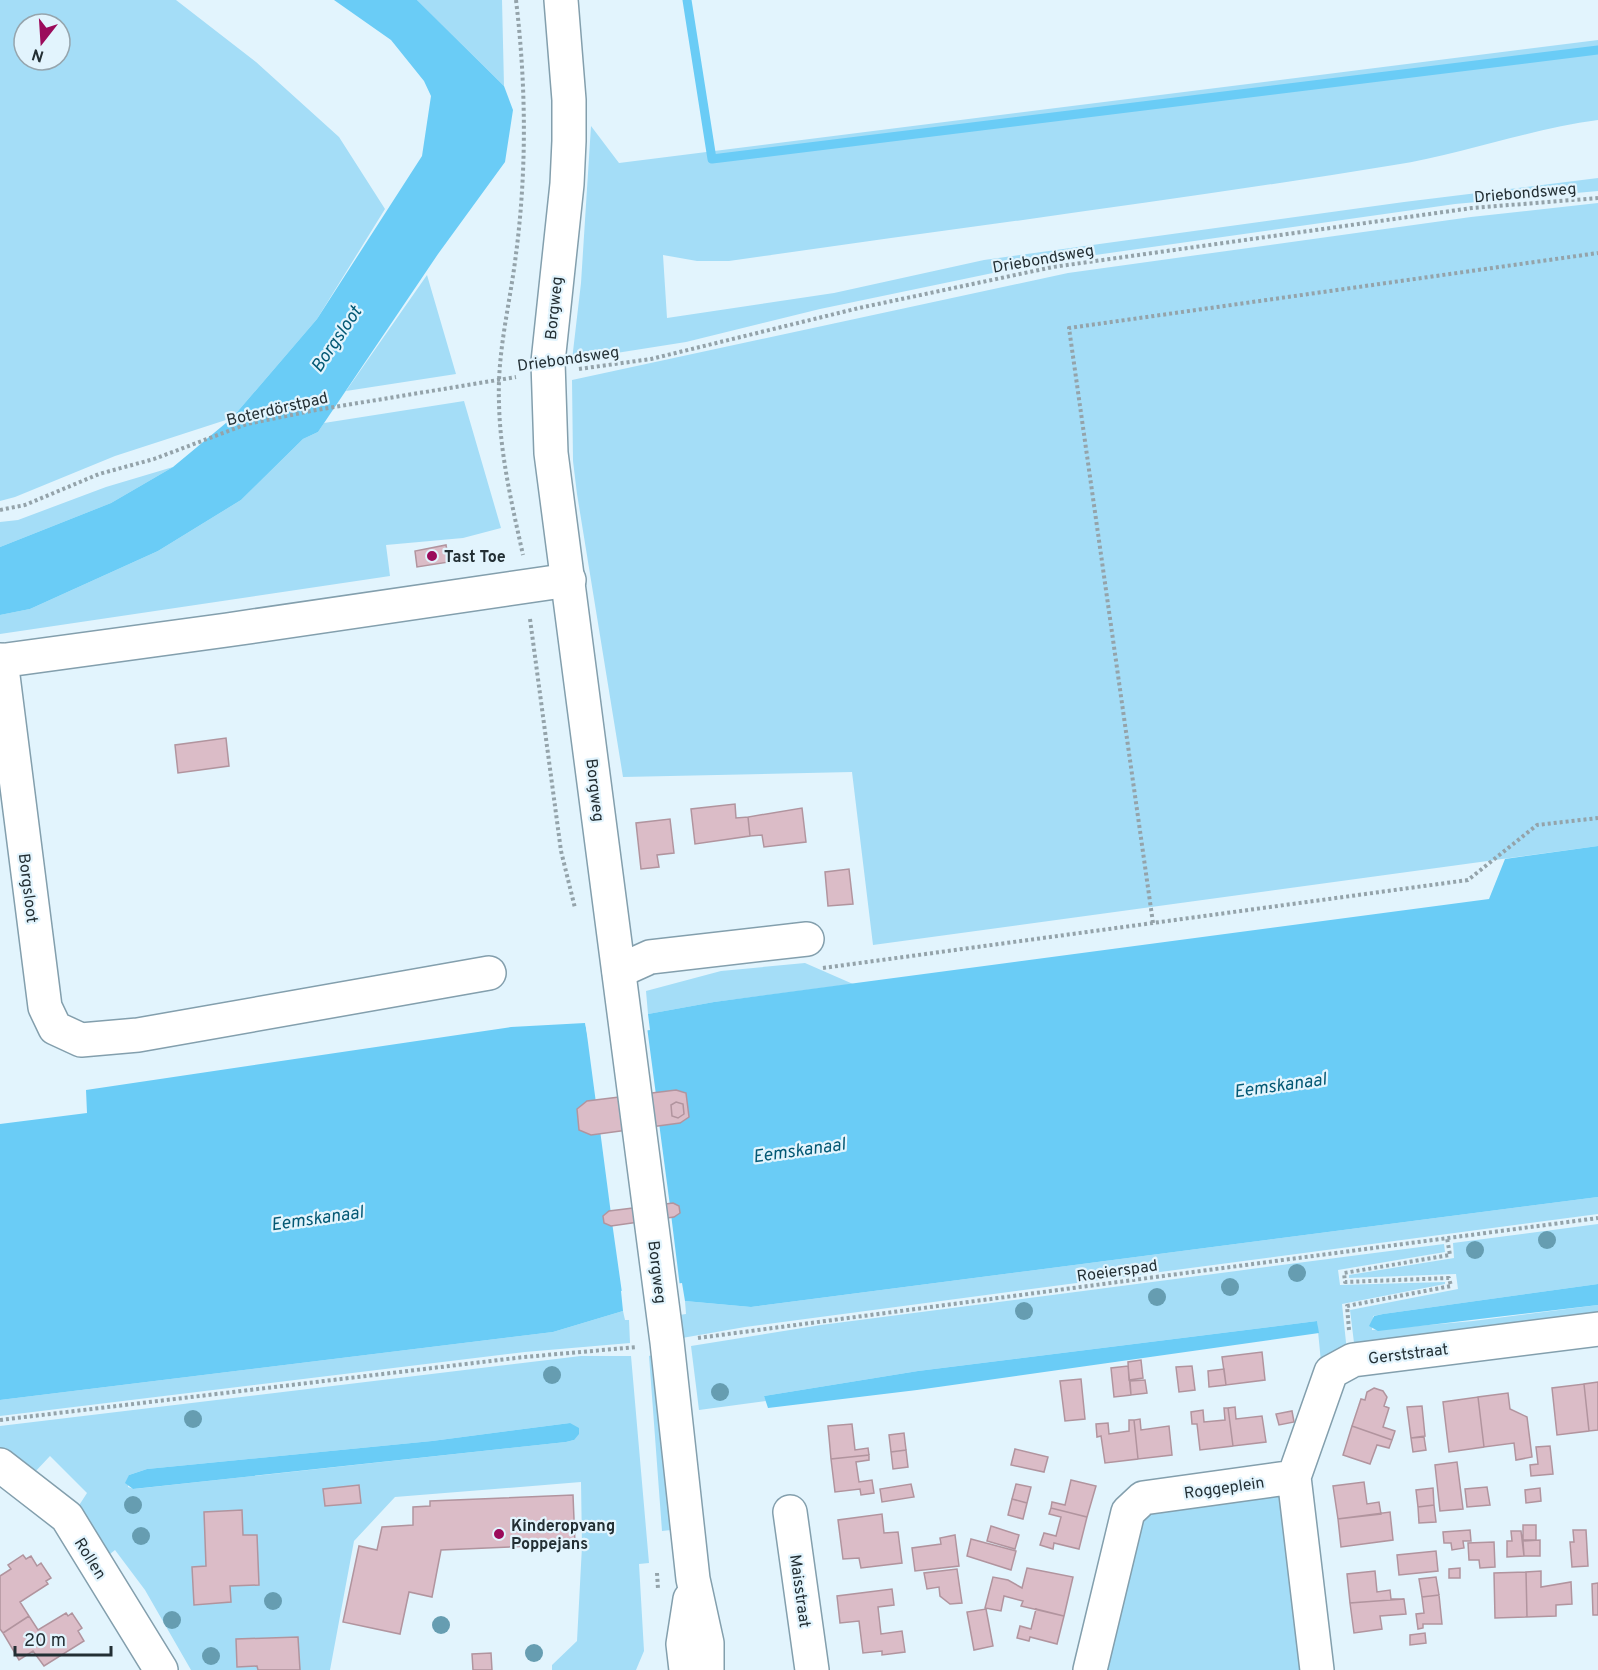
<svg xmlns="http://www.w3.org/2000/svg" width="1598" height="1670" viewBox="0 0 1598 1670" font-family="Overpass,sans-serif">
<rect width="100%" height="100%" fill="#e2f4fd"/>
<path fill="#a4ddf7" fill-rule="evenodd" d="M0,0H176L256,62L339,137L385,209L317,319L232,418L115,456L15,497L0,501ZM24,24H60V60H24Z
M417,0H502L504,86Z
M1598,40V120C1529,129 1463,154 1394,165C1173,201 951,229 729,261H697L663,255L667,318L834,293L984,260L1404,202L1598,178V191L1455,204L1046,262L820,309L686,342L572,360L581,283L591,126L619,163Z
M1598,203V846L873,945L852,772L623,777L577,494L573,461L572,380L1068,273L1471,217Z
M427,275L456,374L346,391Z
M464,401L501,528L463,538L386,545L390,576L0,634V615L30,609L158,551L241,500L303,439L318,432L324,423Z
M173,467L111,503L0,547V522L18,520L106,487Z
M805,963L853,984L714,1002L648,1014L646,991L721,971Z
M1598,1197V1214L745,1327L682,1338L679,1315L686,1314L685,1301L751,1307Z
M1598,1224V1284L1383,1314L1373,1316L1372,1330L1473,1321L1598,1305V1321L1355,1351L1350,1310L1458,1289L1456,1274L1349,1278V1275L1454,1258L1453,1243Z
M1444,1244L1445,1252L1338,1270L1340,1285L1445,1282V1284L1342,1304L1347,1352L1321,1362L1317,1321L918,1371L764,1396L766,1401L699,1410L691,1346L821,1325Z
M623,1311L625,1320H629L630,1343L525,1352L0,1416V1400L553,1332Z
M652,1355L671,1530L662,1531L649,1356Z
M581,1356H631L649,1563L639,1564L644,1651L636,1670H552V1665L577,1641L582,1546L581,1482L395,1497L354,1541L330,1670H191L145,1590L115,1550L110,1554L76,1510L87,1493L50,1456L34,1473L0,1452V1426ZM570,1423L574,1440L566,1442L134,1489L128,1487L129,1475L147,1469L432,1441Z
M1276,1494L1287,1502L1305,1670H1103L1136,1521L1148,1514Z"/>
<path fill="#6accf6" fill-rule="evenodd" d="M334,0H417L504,86L513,110L505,162L438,254L318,432L303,439L241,500L158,551L30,609L0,615V547L111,503L173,467L232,418L317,319L422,156L431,96L424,81L391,40Z
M1598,846V1197L751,1307L685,1301L682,1283L621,1291L623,1311L553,1332L0,1400V1124L87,1113L86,1090L511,1027L585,1023L588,1038L650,1030L648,1014L714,1002L1489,899L1505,859ZM676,1090L686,1093L689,1117L680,1123L591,1135L579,1130L577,1109L587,1101ZM673,1203L679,1206L604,1223L603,1216L609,1211Z
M1598,1284V1305L1378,1331L1369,1326L1374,1316L1383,1314Z
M1317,1321L1319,1333L917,1390L768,1408L764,1396L918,1371Z
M570,1423L579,1428V1434L574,1440L566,1442L133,1489L125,1483L129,1475L147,1469L432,1441Z"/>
<path fill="#e2f4fd" d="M585,1020L590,1035L647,1027L656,1095L596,1103Z
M659,1123L670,1206L611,1214L600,1130Z
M671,1214L680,1287L624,1294L625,1314L612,1222Z"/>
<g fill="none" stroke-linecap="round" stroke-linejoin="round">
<path stroke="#6accf6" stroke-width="9" d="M687,0L712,159L1598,50"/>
</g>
<path fill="#dbbcc7" stroke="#b1949e" stroke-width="1.5" d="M446,545L449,562L417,567L415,551Z
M226,738L229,766L178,773L175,745Z
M735,804L736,818L748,817L750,836L695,844L691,809Z
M802,808L806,842L764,847L762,835L750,836L748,817Z
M670,819L674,853L657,855L659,867L641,869L636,823Z
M849,869L853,904L828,906L825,872Z
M676,1090L686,1093L689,1117L680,1123L591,1135L579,1130L577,1109L587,1101Z
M676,1102L683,1104L684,1114L678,1118L672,1116L671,1105Z
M673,1203L679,1206L680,1213L674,1217L611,1226L604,1223L603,1216L609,1211Z
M1262,1352L1265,1380L1226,1385L1222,1357Z
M1141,1360L1143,1378L1129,1380L1128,1362Z
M1128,1366L1131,1395L1114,1397L1111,1368Z
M1192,1366L1195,1390L1179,1392L1176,1367Z
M1224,1369L1226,1385L1209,1387L1208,1371Z
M1081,1379L1085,1419L1065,1421L1060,1381Z
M1145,1380L1147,1393L1131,1395L1130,1381Z
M1598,1382V1430L1589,1431L1584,1384Z
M1584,1384L1589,1431L1557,1435L1552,1388Z
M1374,1388L1383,1391L1387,1397L1384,1406L1389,1408L1383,1427L1395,1431L1392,1440L1352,1426L1361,1399L1365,1400L1367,1392Z
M1508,1393L1510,1409L1527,1417L1532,1457L1516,1460L1514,1443L1484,1447L1478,1397Z
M1478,1397L1484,1447L1449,1452L1443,1402Z
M1422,1406L1425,1436L1411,1438L1407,1407Z
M1235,1407L1236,1419L1262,1416L1266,1442L1233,1446L1228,1408Z
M1224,1408H1228L1233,1446L1200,1450L1197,1424H1192L1191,1412L1203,1410L1204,1422L1225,1420Z
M1292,1411L1294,1422L1279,1425L1276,1414Z
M1140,1419L1141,1430L1169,1426L1172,1455L1138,1459L1134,1420Z
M1129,1420H1134L1138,1459L1105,1463L1101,1436L1097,1437L1096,1424L1108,1423L1109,1434L1129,1431Z
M852,1424L855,1450L868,1448L869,1455L831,1459L828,1426Z
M1352,1426L1392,1440L1389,1448L1377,1445L1370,1464L1343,1455Z
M904,1433L906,1450L891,1452L889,1435Z
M1424,1437L1426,1450L1413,1452L1411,1438Z
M1550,1446L1553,1474L1531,1476L1530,1465L1538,1464L1536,1447Z
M1015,1449L1048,1457L1044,1472L1011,1465Z
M906,1450L908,1467L893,1469L891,1452Z
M869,1455V1460L856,1462L859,1482L872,1480L874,1493L861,1495L860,1489L835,1492L831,1459Z
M1457,1462L1463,1509L1440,1511L1435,1465Z
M1071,1480L1096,1486L1087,1517L1051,1508L1052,1502L1065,1505Z
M1364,1482L1367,1504L1379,1502L1381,1514L1338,1519L1333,1486Z
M911,1484L914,1497L882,1502L880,1489Z
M1016,1484L1031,1487L1027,1503L1012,1499Z
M359,1485L361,1503L325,1506L323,1489Z
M1487,1487L1490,1505L1467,1507L1465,1489Z
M1433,1488L1434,1505L1418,1507L1416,1490Z
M1540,1488L1541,1501L1526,1503L1525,1490Z
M573,1495L575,1544L441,1550L432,1597L409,1592L400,1634L343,1622L359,1546L377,1550L382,1527L413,1525V1507L430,1506V1501Z
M1012,1499L1027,1503L1023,1519L1008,1515Z
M1434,1505L1436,1522L1419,1523L1418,1507Z
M1051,1508L1087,1517L1079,1549L1054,1543L1053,1549L1040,1545L1044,1533L1056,1536L1061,1517L1049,1514Z
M242,1510L243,1535H257L259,1585L230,1586L231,1602L194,1605L192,1567L206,1566L204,1512Z
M1390,1512L1393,1540L1341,1547L1338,1519Z
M882,1514L884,1533L898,1532L902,1563L861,1568L859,1558L843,1559L838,1520Z
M1523,1525H1536V1540H1523Z
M991,1526L1019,1535L1015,1549L987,1541Z
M1470,1530L1471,1541H1463L1464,1548L1452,1550L1451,1543H1444L1443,1532Z
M1573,1530H1586L1588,1566L1572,1567L1570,1542H1574Z
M1511,1531H1521L1524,1556L1507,1557V1541H1512Z
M955,1535L959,1566L915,1571L912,1548L941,1544L940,1538Z
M971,1539L1016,1551L1011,1570L967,1556Z
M1540,1540V1556H1524L1523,1541Z
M1494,1542L1495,1567L1480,1568L1479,1560H1469L1468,1543Z
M1436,1551L1438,1571L1399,1575L1397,1555Z
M23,1555L26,1559L31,1556L37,1566L41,1563L51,1578L46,1581L48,1584L20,1602L29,1616L3,1633L0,1629V1576L11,1569L8,1565Z
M1027,1568L1073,1577L1064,1616L1021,1606L1023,1601L1004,1596L1001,1611L985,1608L993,1577L1008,1580L1022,1588Z
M1460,1568V1578H1449V1569Z
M957,1569L962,1603L950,1604L940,1596L939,1587L927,1589L924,1573Z
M1375,1571L1377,1592L1390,1590L1391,1599H1404L1350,1603L1347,1574Z
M1541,1571V1587L1571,1582L1572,1604L1556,1605V1616L1527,1617L1526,1572Z
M1526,1572L1527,1617L1495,1618L1494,1573Z
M1436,1577L1439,1595L1422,1597L1419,1579Z
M1598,1583V1615H1593L1592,1584Z
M892,1589L894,1605L878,1607L881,1634L902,1631L905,1652L882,1655V1651L863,1653L859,1621L840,1623L837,1596Z
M1439,1595L1442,1624H1423V1628L1418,1629L1416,1614L1424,1613L1422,1597Z
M1404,1599L1406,1614L1380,1616L1382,1629L1354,1633L1350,1603Z
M986,1609L993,1646L974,1650L967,1612Z
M1036,1609L1064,1616L1057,1644L1030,1637L1029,1641L1017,1638L1020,1626L1031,1629Z
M66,1613L68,1616L72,1613L82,1628L78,1631L84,1641L44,1666L33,1651L19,1660L3,1633L29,1616L38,1630Z
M1425,1633L1426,1643L1410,1645V1635Z
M298,1637L300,1670H258L257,1666L237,1667L236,1639Z
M491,1653L492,1670H473L472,1654Z"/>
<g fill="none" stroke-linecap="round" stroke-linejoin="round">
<defs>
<path id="minor" d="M1,660L45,1007L55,1028L81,1040L138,1035L489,973
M0,661L227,630L569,580
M619,971L650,957L807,939
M0,1465L67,1517L161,1670
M1294,1477L1331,1372L1353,1360L1598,1329
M790,1512L812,1670
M1090,1670L1128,1512L1143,1498L1294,1477L1317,1670"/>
<path id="major" d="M561,0L569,100V141L567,184L548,362L551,453L667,1342L693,1579L707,1643V1670
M686,1670L683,1644L690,1599"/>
</defs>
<use href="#minor" stroke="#839fad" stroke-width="36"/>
<use href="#major" stroke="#839fad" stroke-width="36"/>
<path stroke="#94a3aa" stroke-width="4" stroke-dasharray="3 3" stroke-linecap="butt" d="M516,0C526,84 527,169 516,254C510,304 497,352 499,403C500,454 512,505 523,555
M579,369L651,359L859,308L1053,267L1472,208L1598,198
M0,510L25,505L99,474L154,459L247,424L316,410L516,377
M530,619L561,851L575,908
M1153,923L1069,328L1598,253
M823,968L1468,880L1537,825L1598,818
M1349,1330L1347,1306L1451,1286L1449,1278L1345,1282L1344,1273L1450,1255L1447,1238
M698,1338L1598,1218
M0,1420L524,1357L637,1347
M657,1573L658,1589"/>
<use href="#minor" stroke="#fff" stroke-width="33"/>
<use href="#major" stroke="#fff" stroke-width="33"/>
</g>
<g fill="#669db1">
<circle cx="1547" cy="1240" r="9"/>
<circle cx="1475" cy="1250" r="9"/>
<circle cx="1297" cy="1273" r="9"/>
<circle cx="1230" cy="1287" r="9"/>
<circle cx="1157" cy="1297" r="9"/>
<circle cx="1024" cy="1311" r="9"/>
<circle cx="552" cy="1375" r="9"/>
<circle cx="720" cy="1392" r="9"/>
<circle cx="193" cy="1419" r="9"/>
<circle cx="133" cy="1505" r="9"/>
<circle cx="141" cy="1536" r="9"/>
<circle cx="273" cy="1601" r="9"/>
<circle cx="172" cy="1620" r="9"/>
<circle cx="441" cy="1625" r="9"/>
<circle cx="534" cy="1653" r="9"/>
<circle cx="211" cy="1656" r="9"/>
</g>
<g fill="#9b0b5b" stroke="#e2f4fd" stroke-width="2">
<circle cx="432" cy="556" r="6"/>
<circle cx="499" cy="1534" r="6"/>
</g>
<g text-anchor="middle" stroke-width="4.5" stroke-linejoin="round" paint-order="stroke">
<g font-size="16" fill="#232f34" stroke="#e2f4fd">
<text transform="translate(1525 192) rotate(-5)" y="6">Driebondsweg</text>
<text transform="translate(1043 258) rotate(-10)" y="6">Driebondsweg</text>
<text transform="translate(553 308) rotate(-84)" y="6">Borgweg</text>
<text transform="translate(568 358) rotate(-8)" y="6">Driebondsweg</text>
<text transform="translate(277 408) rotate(-13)" y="6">Boterdörstpad</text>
<text transform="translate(596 790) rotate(83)" y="6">Borgweg</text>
<text transform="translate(29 888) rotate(83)" y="6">Borgsloot</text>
<text transform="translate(1117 1270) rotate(-8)" y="6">Roeierspad</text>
<text transform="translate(658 1272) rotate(83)" y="6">Borgweg</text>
<text transform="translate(1408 1353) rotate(-7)" y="6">Gerststraat</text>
<text transform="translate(1224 1487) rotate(-8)" y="6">Roggeplein</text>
<text transform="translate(91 1558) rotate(58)" y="6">Rollen</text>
<text transform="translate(801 1591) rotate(82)" y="6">Maisstraat</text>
</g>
<g font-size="16" font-weight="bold" fill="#232f34" stroke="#e2f4fd" text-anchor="start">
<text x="444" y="562">Tast Toe</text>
<text x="511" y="1531">Kinderopvang<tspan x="511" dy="18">Poppejans</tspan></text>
</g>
<g font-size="18" font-style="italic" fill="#035874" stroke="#e2f4fd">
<text transform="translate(336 339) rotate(-56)" y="6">Borgsloot</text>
<text transform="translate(1280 1085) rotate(-8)" y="6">Eemskanaal</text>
<text transform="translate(799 1150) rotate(-8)" y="6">Eemskanaal</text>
<text transform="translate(317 1218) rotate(-8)" y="6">Eemskanaal</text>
</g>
</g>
<g transform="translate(42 42) rotate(197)"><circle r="28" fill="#e2f4fd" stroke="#96a5ad" stroke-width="1.5"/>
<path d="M0-4.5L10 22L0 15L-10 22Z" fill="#9b0b5b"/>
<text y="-9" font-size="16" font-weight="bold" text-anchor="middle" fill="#232f34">N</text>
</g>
<path d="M15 1646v9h96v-9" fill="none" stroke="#232f34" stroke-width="3"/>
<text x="24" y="1646" font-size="18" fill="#232f34" stroke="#e2f4fd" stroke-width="4.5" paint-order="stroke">20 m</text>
</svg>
